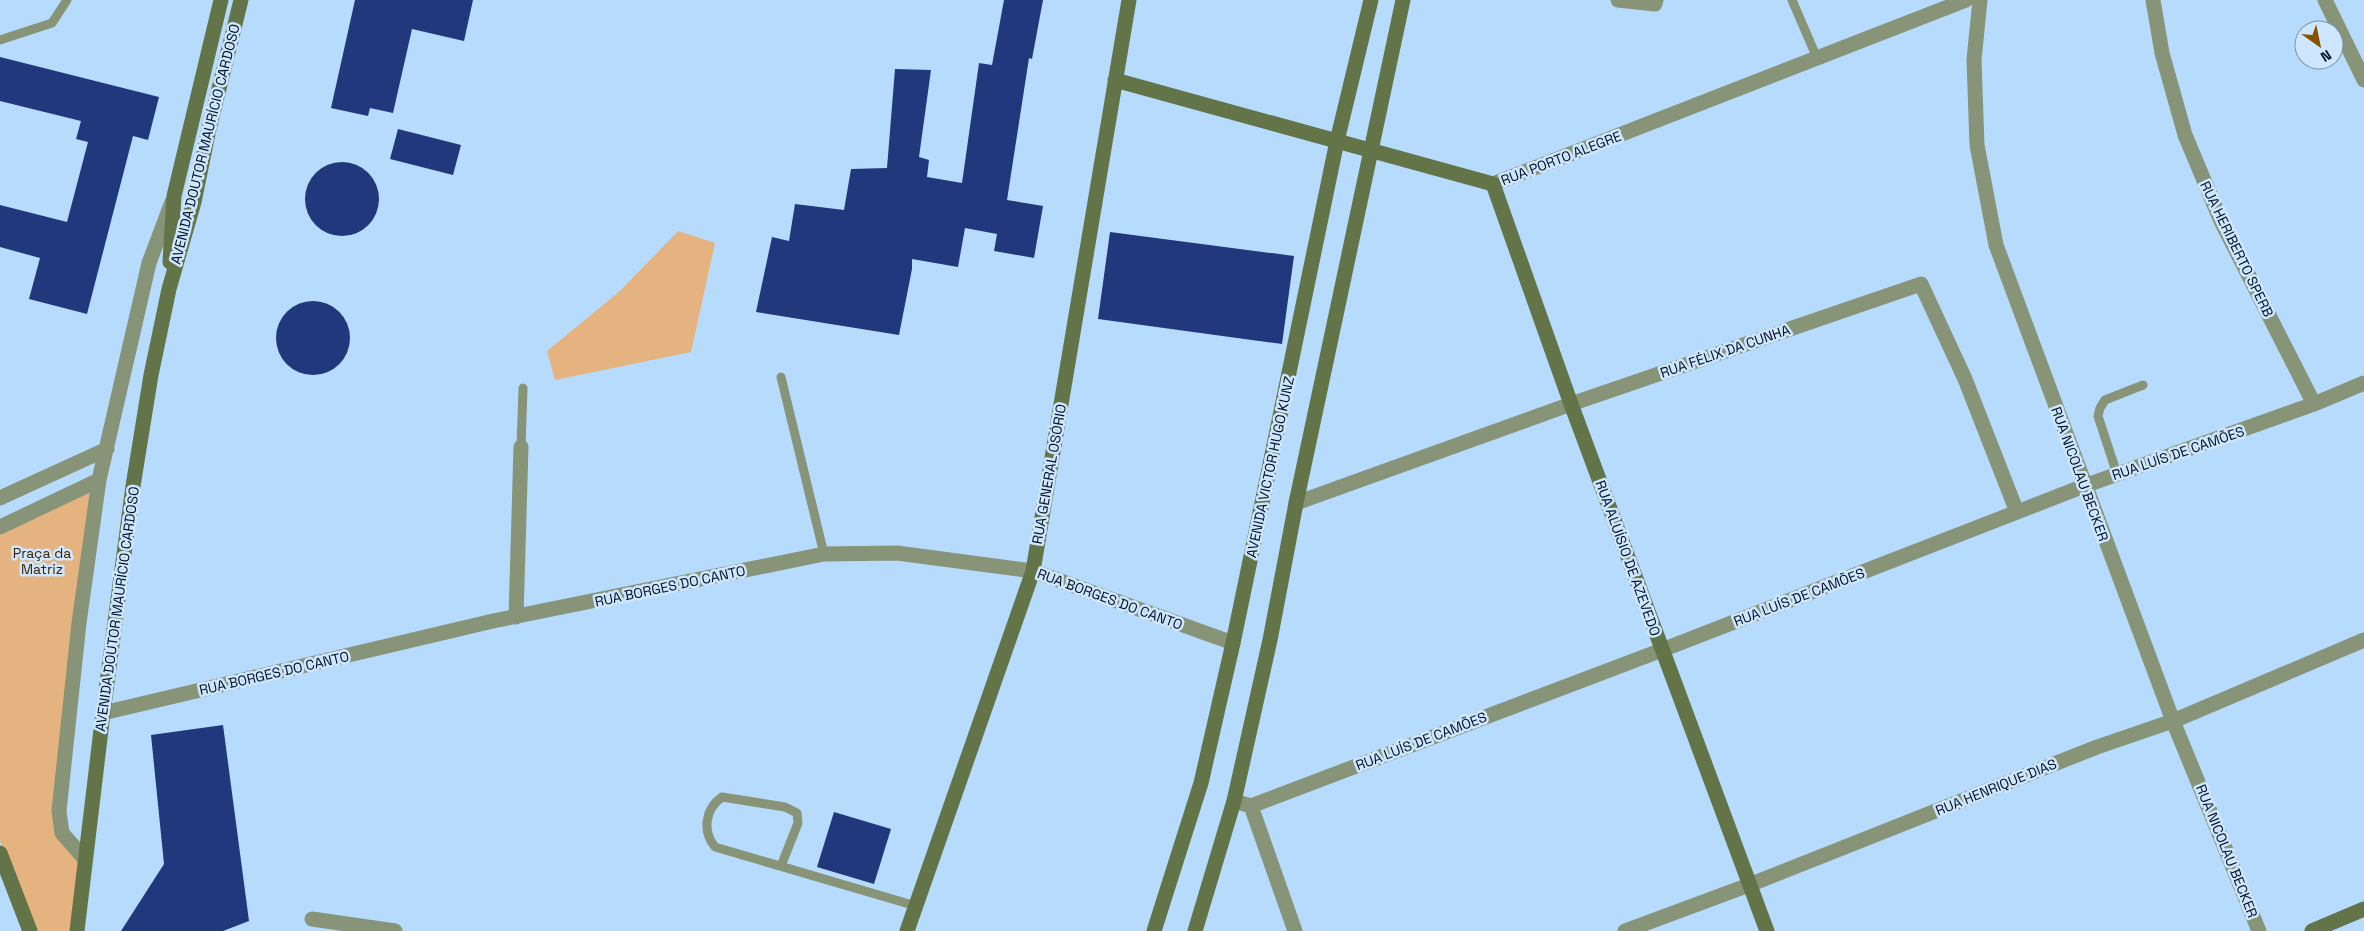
<svg xmlns="http://www.w3.org/2000/svg" width="2364" height="931" viewBox="0 0 2364 931" font-family="'Space Grotesk',sans-serif">
<rect width="100%" height="100%" fill="#b7dbfd"/>
<path fill="#e4b380" d="M678,231L715,243L691,352L555,380L547,351L620,291Z
M93,489L55,811L82,859L75,931H33L0,841V533Z"/>
<path fill="#22387d" d="M355,0H473L464,41L412,29L393,113L370,108L368,116L331,108Z
M1004,0H1043L1032,59L1029,58L1007,200L1043,206L1034,258L994,251L997,234L965,228L958,267L912,259V269L899,335L756,312L772,237L789,241L795,204L844,210L851,169L887,168L895,69L931,70L919,157L929,160L927,177L962,183L979,63L992,65Z
M0,57L159,97L148,140L133,136L87,314L29,299L40,258L0,247V205L67,222L88,142L76,139L81,121L0,101Z
M398,129L461,145L453,175L390,159Z
M305 199a37 37 0 1 1 74 0a37 37 0 1 1-74 0Z
M1110,232L1294,256L1282,344L1098,319Z
M276 338a37 37 0 1 1 74 0a37 37 0 1 1-74 0Z
M223,725L249,921L223,931H121L164,864L151,735Z
M834,812L891,829L874,884L817,867Z"/>
<g fill="none" stroke-linecap="round" stroke-linejoin="round">
<path stroke="#879477" stroke-width="9" d="M1792,0L1817,58
M0,40L52,23L67,0
M781,377L824,554
M521,447L523,388
M2117,474L2098,416L2100,408L2105,400L2143,385
M781,866L798,823L797,813L785,807L722,797C705,809 702,831 715,847L916,906"/>
<path stroke="#879477" stroke-width="15" d="M1618,0L1655,4L1656,0
M1980,0L1974,60L1977,145L1996,245L2173,721L2259,931
M2153,0L2162,53L2185,135L2221,221L2314,404
M2325,0L2364,80
M1493,184L1966,0
M0,498L107,449
M1296,503L1571,404L1921,284L1965,379L2017,512
M0,527L99,480
M516,617L521,447
M103,713L493,621L824,554L897,553L1033,571L1233,643
M1234,801L1251,806L1662,650L2084,486L2314,404L2364,383
M1251,806L1295,931
M84,858L62,833L59,811L79,623L99,480L149,263L172,202
M312,919L395,931
M1625,931L1749,885L2097,747L2173,721L2364,640"/>
<path stroke="#627448" stroke-width="15" d="M1115,80L1493,184L1571,404L1767,931
M170,262L174,196L221,0
M0,853L30,931
M77,931L103,713L133,486L151,375L169,289L194,202L209,129L241,0
M907,931L1033,571L1129,0
M1154,931L1201,783L1233,643L1337,141L1371,0
M1195,931L1234,801L1270,640L1296,503L1403,0
M2312,931L2364,909"/>
</g>
<g text-anchor="middle" stroke-width="5" stroke-linejoin="round" paint-order="stroke">
<g font-size="14" fill="#001023" stroke="#cfe7fe">
<text transform="translate(205 144) rotate(-76)" y="5">AVENIDA DOUTOR MAURÍCIO CARDOSO</text>
<text transform="translate(1561 158) rotate(-21)" y="5">RUA PORTO ALEGRE</text>
<text transform="translate(2237 249) rotate(64)" y="5">RUA HERIBERTO SPERB</text>
<text transform="translate(1725 351) rotate(-19)" y="5">RUA FÉLIX DA CUNHA</text>
<text transform="translate(2178 453) rotate(-19)" y="5">RUA LUÍS DE CAMÕES</text>
<text transform="translate(1270 467) rotate(-78)" y="5">AVENIDA VICTOR HUGO KUNZ</text>
<text transform="translate(1049 474) rotate(-80)" y="5">RUA GENERAL OSÓRIO</text>
<text transform="translate(2080 474) rotate(70)" y="5">RUA NICOLAU BECKER</text>
<text transform="translate(1628 558) rotate(70)" y="5">RUA ALUÍSIO DE AZEVEDO</text>
<text transform="translate(670 586) rotate(-12)" y="5">RUA BORGES DO CANTO</text>
<text transform="translate(1799 597) rotate(-21)" y="5">RUA LUÍS DE CAMÕES</text>
<text transform="translate(1110 599) rotate(20)" y="5">RUA BORGES DO CANTO</text>
<text transform="translate(117 609) rotate(-82)" y="5">AVENIDA DOUTOR MAURÍCIO CARDOSO</text>
<text transform="translate(274 673) rotate(-13)" y="5">RUA BORGES DO CANTO</text>
<text transform="translate(1421 741) rotate(-21)" y="5">RUA LUÍS DE CAMÕES</text>
<text transform="translate(1996 787) rotate(-22)" y="5">RUA HENRIQUE DIAS</text>
<text transform="translate(2227 851) rotate(68)" y="5">RUA NICOLAU BECKER</text>
</g>
<g font-size="14" fill="#3e2403" stroke="#cfe7fe">
<text x="42" y="558">Praça da<tspan x="42" dy="16">Matriz</tspan></text>
</g>
</g>
<g transform="translate(2319 45) rotate(147)"><circle r="24" fill="#cfe7fe" stroke="#7c91a6"/>
<path d="M0-4L9 19L0 12L-9 19Z" fill="#875100"/>
<text y="-8" font-size="14" font-weight="bold" text-anchor="middle" fill="#001023">N</text>
</g>
</svg>
